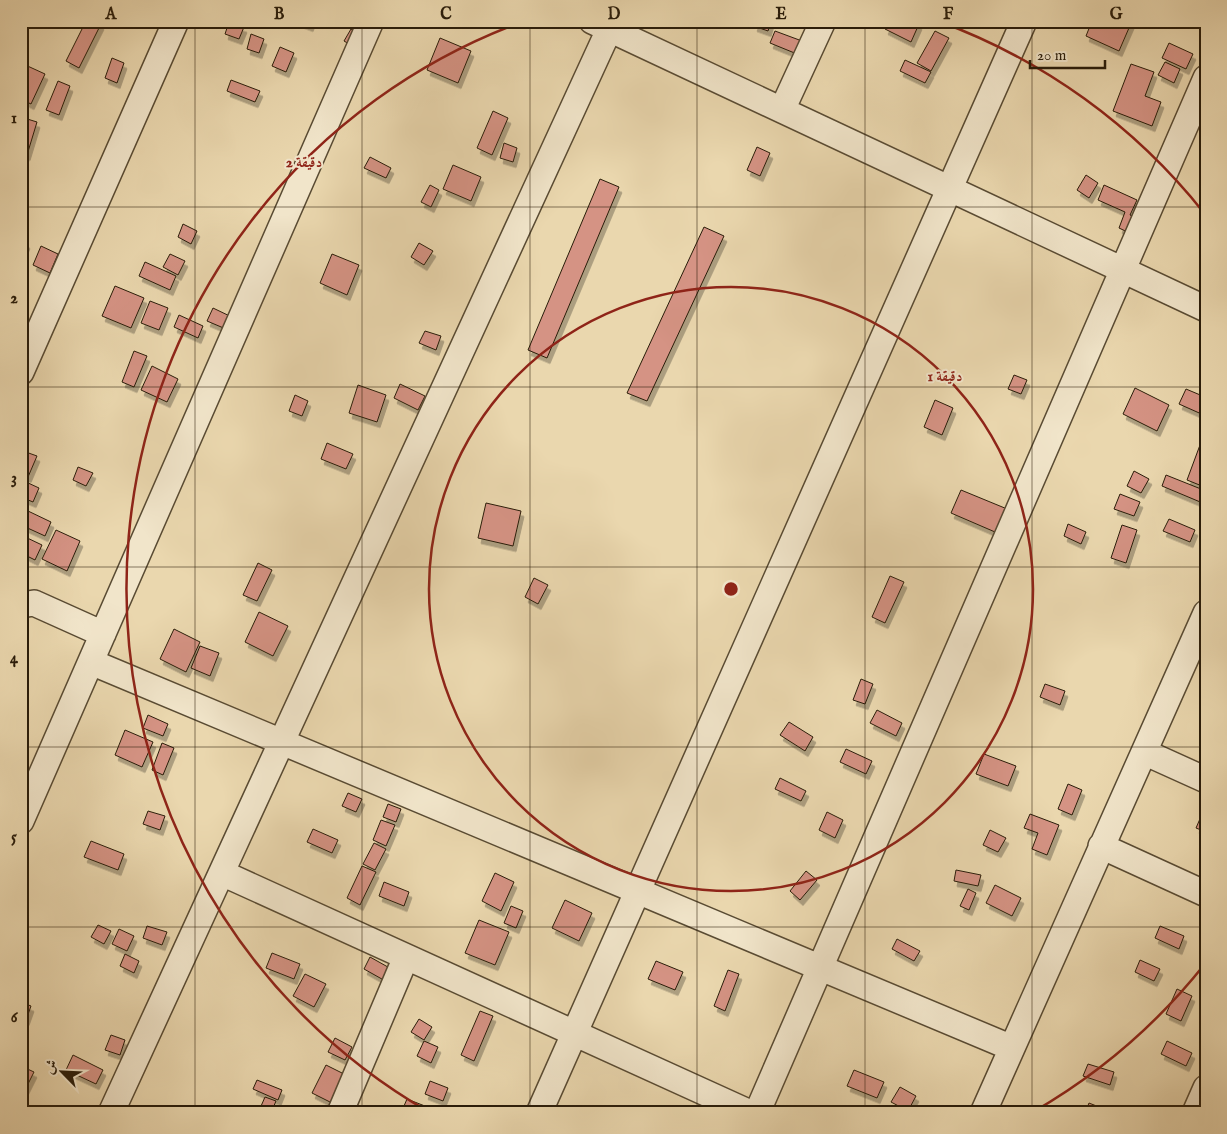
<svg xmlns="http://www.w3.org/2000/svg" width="1227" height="1134" viewBox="0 0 1227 1134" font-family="'IM FELL English',Amiri,serif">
<defs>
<filter id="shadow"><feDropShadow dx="3" dy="5.5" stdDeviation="0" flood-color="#0004"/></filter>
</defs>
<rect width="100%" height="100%" fill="#ead7ae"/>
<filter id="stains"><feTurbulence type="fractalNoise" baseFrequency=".004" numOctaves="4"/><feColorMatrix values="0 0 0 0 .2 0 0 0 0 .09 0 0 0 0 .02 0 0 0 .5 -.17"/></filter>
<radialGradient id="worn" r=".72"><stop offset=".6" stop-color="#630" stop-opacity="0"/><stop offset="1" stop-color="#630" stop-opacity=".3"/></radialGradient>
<path fill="#d59384" stroke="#291c0a" filter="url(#shadow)" d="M86,21H96L101,24L79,68L66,61Z
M297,21H312L310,26Z
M756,21H771L768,31L754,26Z
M889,21H913L919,24L911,42L885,29Z
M1092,21H1132L1119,51L1086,36Z
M229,22L244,27L239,39L225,34Z
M351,29L363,35L356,48L344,41Z
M775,31L802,41L797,54L770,43Z
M935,31L949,38L931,71L917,63Z
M251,34L264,39L259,53L247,49Z
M440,38L471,51L458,83L427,70Z
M1169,43L1193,54L1186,69L1162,58Z
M280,47L294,53L286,72L272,66Z
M112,58L124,63L117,83L105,78Z
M905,60L931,72L925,83L900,71Z
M1165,62L1180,69L1174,83L1158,75Z
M21,63L45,74L31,104L21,99Z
M1131,64L1154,72L1145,96L1161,102L1152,126L1113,111Z
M231,80L260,91L255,102L227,91Z
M58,81L70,86L59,115L46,110Z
M493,111L508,118L492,155L477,148Z
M24,118L37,122L27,155L21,154V128Z
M504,143L517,148L513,162L500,158Z
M757,147L770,153L760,176L747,170Z
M370,157L391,168L386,178L364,168Z
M453,165L481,177L471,201L443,189Z
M1086,175L1098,183L1089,198L1077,190Z
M600,179L619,187L547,358L528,350Z
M430,185L439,190L431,207L421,202Z
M1104,185L1137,200L1130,215L1142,220L1136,236L1119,228L1125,212L1098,200Z
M183,224L197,231L191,244L178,237Z
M704,227L724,236L647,401L627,393Z
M21,241L27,243L21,258Z
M419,243L433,251L424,265L411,257Z
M41,246L58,254L50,273L33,265Z
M170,254L185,261L178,275L163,267Z
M332,254L359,265L347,295L320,283Z
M145,262L176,276L170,290L139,276Z
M115,286L144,298L131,328L102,316Z
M150,301L168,308L159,330L141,323Z
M213,308L238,320L233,332L207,321Z
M179,315L203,326L198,338L174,327Z
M425,331L441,336L436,350L419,343Z
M134,351L147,356L134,387L122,382Z
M152,366L178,379L167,402L141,390Z
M1014,375L1027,380L1021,394L1008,389Z
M400,384L425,396L418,410L394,398Z
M358,385L386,395L377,422L349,413Z
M1135,388L1169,405L1157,431L1123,414Z
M1186,389L1205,397L1206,396V416L1179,404Z
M295,395L308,401L302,416L289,411Z
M935,400L953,408L942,435L924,427Z
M327,443L353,454L346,469L321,459Z
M1200,445L1206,447V477L1202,486L1187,480Z
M23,451L37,456L28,477L21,474V455Z
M78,467L93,473L86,486L73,480Z
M1134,471L1149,479L1141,493L1127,486Z
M1166,475L1206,491L1205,504L1162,486Z
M26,482L39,488L33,502L21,497V491Z
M961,490L1012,511L1002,535L951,513Z
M1120,494L1140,502L1134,516L1114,509Z
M486,503L521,511L513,546L478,538Z
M28,511L51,522L45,536L21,525Z
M1169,519L1195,530L1190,542L1163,531Z
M1068,524L1086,532L1081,544L1064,536Z
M1122,525L1137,530L1126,563L1111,558Z
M56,530L80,541L67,571L42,559Z
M21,535L42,545L35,560L21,553Z
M258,563L272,570L257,601L243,595Z
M890,576L904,582L885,623L872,617Z
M534,578L548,585L538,604L525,597Z
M259,612L288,626L273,656L245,642Z
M174,629L200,642L186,672L160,659Z
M200,646L219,653L210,676L191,668Z
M861,679L873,684L865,704L853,700Z
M1045,684L1065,691L1060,705L1040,697Z
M877,710L902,723L896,736L870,723Z
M148,715L168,724L163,736L143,728Z
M789,722L813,737L805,751L780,735Z
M125,730L153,742L142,767L115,755Z
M162,743L174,748L163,775L152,770Z
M846,749L872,761L866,774L840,762Z
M984,754L1016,766L1008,786L976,774Z
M780,778L806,791L801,801L775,789Z
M1068,784L1082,790L1072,815L1058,809Z
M348,793L362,799L356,812L342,806Z
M388,804L401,809L396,822L383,817Z
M1206,805V832L1196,828Z
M148,811L165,816L160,830L143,824Z
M827,812L843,820L835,838L819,830Z
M1030,814L1059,825L1047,855L1032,849L1038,833L1024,828Z
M381,820L395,825L386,846L373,840Z
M313,829L338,840L332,853L307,842Z
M990,830L1006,838L998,852L983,845Z
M91,841L124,854L118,870L84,857Z
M374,843L386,849L375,870L363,864Z
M362,866L376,872L360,905L347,898Z
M956,870L981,875L978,886L954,881Z
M806,871L817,880L800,900L790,891Z
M495,873L514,882L501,911L482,901Z
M384,882L409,892L404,906L379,896Z
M995,885L1021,898L1012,916L986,903Z
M968,889L976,893L969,910L960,906Z
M565,900L592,913L579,941L552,928Z
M511,906L523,911L516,928L504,923Z
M479,920L509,932L495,965L465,953Z
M98,925L111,931L104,944L91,937Z
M147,926L167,932L162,945L143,938Z
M1160,926L1184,936L1179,949L1155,938Z
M119,929L134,936L127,951L112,944Z
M897,939L920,951L914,961L892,949Z
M272,953L300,964L294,979L266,968Z
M125,954L139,961L134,973L120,966Z
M370,957L395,971L389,983L364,969Z
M1140,960L1160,969L1154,981L1135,972Z
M656,961L683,972L675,990L648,979Z
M728,970L739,974L725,1011L714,1006Z
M305,974L326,984L314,1007L293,996Z
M1177,989L1192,996L1181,1021L1166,1014Z
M21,1002L31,1006L26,1020L21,1018Z
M480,1011L493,1016L474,1061L461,1055Z
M419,1019L432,1027L424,1040L411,1032Z
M111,1035L125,1040L120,1055L105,1050Z
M335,1038L352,1047L345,1060L328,1052Z
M424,1041L438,1047L431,1063L417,1056Z
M1167,1041L1192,1053L1186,1066L1161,1054Z
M73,1055L103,1070L96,1084L66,1070Z
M1088,1064L1114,1072L1110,1085L1083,1076Z
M326,1065L346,1075L332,1103L312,1093Z
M21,1066L34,1072L21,1098Z
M854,1070L884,1082L877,1098L847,1086Z
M257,1080L282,1090L278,1100L253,1089Z
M430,1081L448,1088L443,1101L425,1094Z
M900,1087L916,1096L908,1111L891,1102Z
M265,1097L276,1101L271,1113H258Z
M407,1099L430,1108L428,1113H401Z
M1089,1103L1104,1109L1103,1113H1085Z
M855,1108L865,1113H853Z"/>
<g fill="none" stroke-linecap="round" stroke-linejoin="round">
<defs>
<path id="minor" d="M592,21L1206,309
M782,110L823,21
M21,372L176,21
M21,605L34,603L103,634
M91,662L1012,1048
M1144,752L1206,780
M21,821L371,21
M1101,846L1206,894
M222,873L750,1113
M111,1113L613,21
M340,1113L406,957
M539,1113L1024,21
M757,1113L1206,78
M983,1113L1206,613
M1195,1113L1206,1088"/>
</defs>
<use href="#minor" stroke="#594b33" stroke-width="28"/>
<use href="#minor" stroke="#f1e5ca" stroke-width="25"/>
</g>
<path fill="none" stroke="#291c0a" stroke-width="1" stroke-opacity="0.55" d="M195,21V1113M362,21V1113M530,21V1113M697,21V1113M865,21V1113M1032,21V1113M21,207H1206M21,387H1206M21,567H1206M21,747H1206M21,927H1206"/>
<g fill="none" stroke="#8f2418" stroke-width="2.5">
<circle cx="731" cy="589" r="302"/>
<path d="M1204 965A604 604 0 0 1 1033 1112M429 1112A604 604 0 0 1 524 21M938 21A604 604 0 0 1 1204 213"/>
</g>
<circle cx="731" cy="589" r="8" fill="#8f2418" stroke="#f1e5ca" stroke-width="2.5"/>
<g font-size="15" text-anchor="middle" font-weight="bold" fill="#8f2418" stroke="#f1e5ca" stroke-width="4" stroke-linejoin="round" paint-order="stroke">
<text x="304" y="167">2 دقيقة</text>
<text x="945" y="381">1 دقيقة</text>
</g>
<rect width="1227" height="1134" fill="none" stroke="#ead7ae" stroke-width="55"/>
<g transform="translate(62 1072) rotate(294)" stroke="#f1e5ca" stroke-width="4" paint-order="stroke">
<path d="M0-4L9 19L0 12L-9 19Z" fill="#291c0a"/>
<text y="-8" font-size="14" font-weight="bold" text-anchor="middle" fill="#291c0a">ش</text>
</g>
<path d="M1030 60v8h75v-8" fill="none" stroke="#291c0a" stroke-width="2.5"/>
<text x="1037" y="60" font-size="15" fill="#291c0a" stroke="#f1e5ca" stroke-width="4" paint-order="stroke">20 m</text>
<rect x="28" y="28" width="1172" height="1078" fill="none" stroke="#291c0a" stroke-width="2"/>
<g font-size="16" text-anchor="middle" font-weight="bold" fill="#291c0a">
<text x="111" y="19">A</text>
<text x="279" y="19">B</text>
<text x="446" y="19">C</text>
<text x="614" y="19">D</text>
<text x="781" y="19">E</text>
<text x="948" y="19">F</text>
<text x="1116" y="19">G</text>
<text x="14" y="123">1</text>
<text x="14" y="303">2</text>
<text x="14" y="483">3</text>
<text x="14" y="663">4</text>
<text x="14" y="842">5</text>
<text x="14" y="1022">6</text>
</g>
<rect width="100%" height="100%" filter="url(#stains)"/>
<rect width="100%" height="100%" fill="url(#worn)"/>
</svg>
